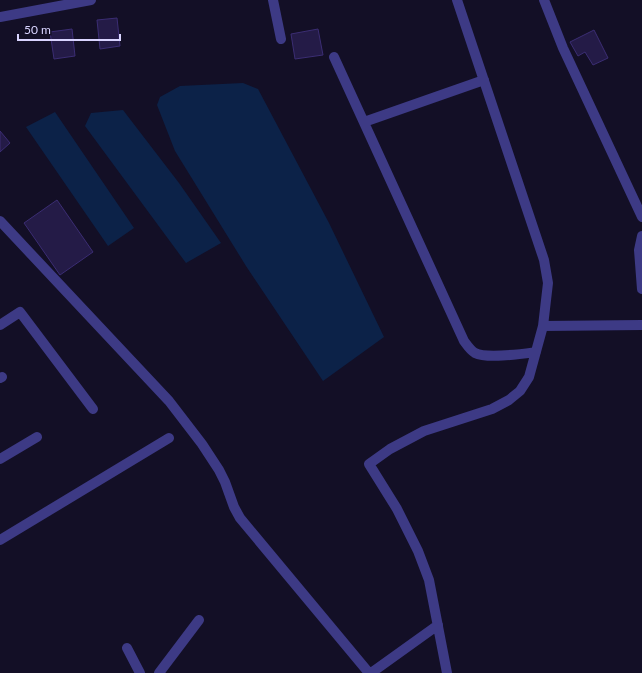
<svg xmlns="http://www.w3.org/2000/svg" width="642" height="673" viewBox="0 0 642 673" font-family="Lato,sans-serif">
<rect width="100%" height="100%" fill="#130f26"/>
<path fill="#0c2248" d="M243,83L258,89L329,223L384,337L323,381L246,266L175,151L157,105L160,97L180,86Z
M123,110L179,183L221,243L186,263L85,126L91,113Z
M55,112L134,228L108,246L26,127Z"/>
<path fill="#241b47" stroke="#3b2d73" d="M117,18L120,46L100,49L97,20Z
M72,29L75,56L54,59L50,32Z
M318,29L323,55L295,59L291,34Z
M594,30L608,58L593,65L585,52L578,56L570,42Z
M0,131L10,143L0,152Z
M57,200L93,252L60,275L24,223Z"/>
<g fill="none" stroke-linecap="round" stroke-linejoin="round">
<path stroke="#3d3a85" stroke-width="10" d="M273,0L281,39
M544,0L563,48L642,217
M0,17L91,0
M334,57L464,341C467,345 470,350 475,353C487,359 521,354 536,352
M364,122L484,80
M0,221L169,401L202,444L219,470L225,482L234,507L240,518L369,673
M642,236L639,250L642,289
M0,325L20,312L93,409
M543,326L642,325
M0,378L2,377
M0,459L37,437
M0,540L169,438
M127,648L140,673
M159,673L199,620
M371,673L438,625
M447,673L429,580L418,551L397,509L369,464L390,449L424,431L492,409L509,400L520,391L529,377L543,326L548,283L544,260L457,0"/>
</g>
<path d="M18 34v6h102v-6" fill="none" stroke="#d9d4ff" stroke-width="2"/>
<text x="24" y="34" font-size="12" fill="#d9d4ff" stroke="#130f26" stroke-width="3" paint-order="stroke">50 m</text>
</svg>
